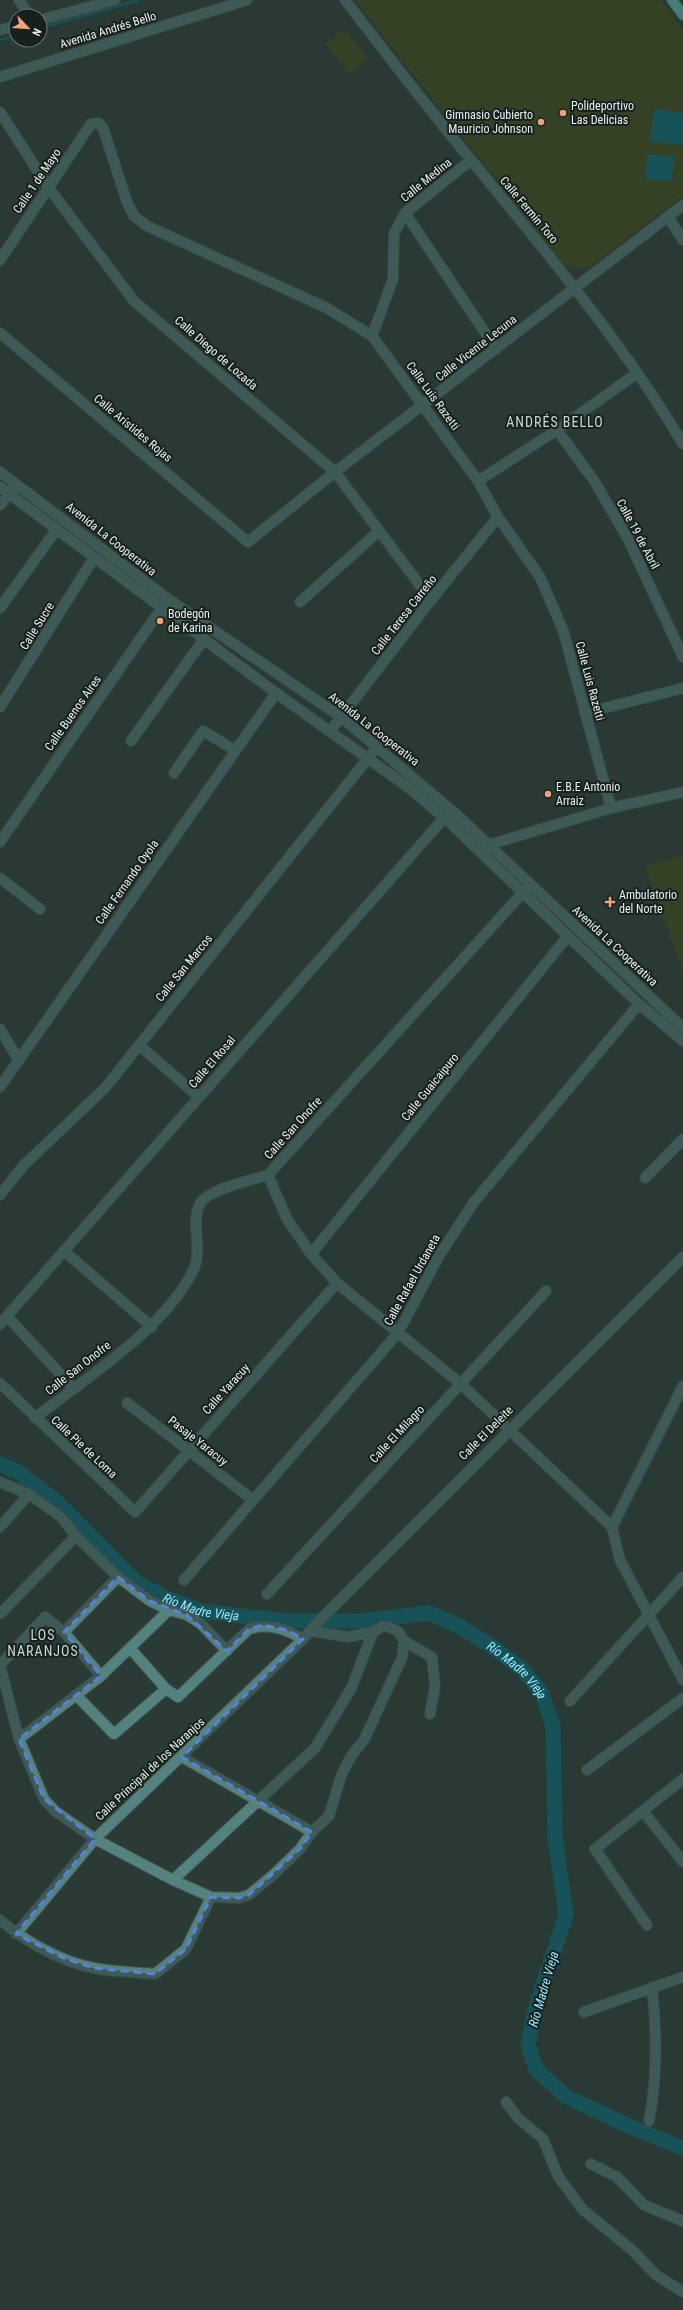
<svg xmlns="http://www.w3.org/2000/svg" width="683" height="2310" viewBox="0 0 683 2310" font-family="'Roboto Condensed',sans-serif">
<rect width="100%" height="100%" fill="#293b34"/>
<path fill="#414b10" d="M355,0H660L683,30V196L591,266C580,270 572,269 562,263Z
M344,29L368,58L350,74L325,44Z
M683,856V971L645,866Z"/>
<path fill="#007084" d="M654,109L683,113V145L650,141Z
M648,154L675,157L671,182L645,179Z"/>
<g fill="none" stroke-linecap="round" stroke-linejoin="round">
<path stroke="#007084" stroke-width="2.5" d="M40,28L139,0
M0,40L16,35"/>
<path stroke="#007084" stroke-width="15" id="s1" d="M0,1464L18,1472L56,1501L137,1583L169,1599L201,1611L286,1621H359L429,1613L459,1626L493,1647L523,1670L541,1692L553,1726L555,1837L566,1915L536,2006L528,2045L536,2069L565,2096L631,2127L683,2148"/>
<defs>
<path id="minor" d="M19,0L30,16
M345,0C387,54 428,109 472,161C546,252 623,343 683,444
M40,20L115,0
M0,30L16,26
M0,77L247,0
M0,112L48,187L134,301L335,472L431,600
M405,213L496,349
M668,217L683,240
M0,260L91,124L99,123L103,128L127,202L134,216L147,226L327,308L372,336L478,481L498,517L540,577L563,630L611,808
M0,333L248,542L335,472L683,205
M372,336L393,279L394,234L405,213L471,160
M557,430L595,482L628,539L683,657
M0,472L168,599L341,717L456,814L683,1028
M478,481L557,430L636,374
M0,487L276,693L408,787L449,822L639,1004L683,1041
M0,505L14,489
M300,602L379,531
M0,608L57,529
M0,707L94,558
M585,713L683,688
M331,730L431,600L498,517
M131,741L204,639
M174,773L203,731L235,750
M0,842L165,603
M485,846L611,808L683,792
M0,878L40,909
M0,1029L18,1059
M139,1045L199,1097
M0,1087L276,693
M268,1175L287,1219L311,1254L337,1283L461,1384L612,1527L620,1560L683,1680
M645,1178L683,1139
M0,1195L23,1166L105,1088L373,752
M64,1251L152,1327
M311,1254L568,936
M7,1316L73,1388
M0,1324L444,818
M0,1383L135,1512L337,1283
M127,1403L253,1500
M35,1418C86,1378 164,1329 193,1271C204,1250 189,1222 201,1202C210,1189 252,1180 268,1175L526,889
M0,1482L29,1494L61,1517L76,1536L118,1577L150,1601L169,1610L187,1615L201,1624L227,1651
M0,1527L29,1494
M612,1527L683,1386
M184,1580L398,1333L439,1256L474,1202L639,1004
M267,1594L546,1291
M0,1614L76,1536
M64,1632L101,1676
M404,1641L432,1657L435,1687L430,1714
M130,1648L166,1689L178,1697L249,1629C269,1623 286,1629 303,1639
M0,1665L19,1739L44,1799L55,1811L95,1839L173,1880L211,1897L239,1898L249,1895L272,1876L300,1849L312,1832L329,1816L341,1776L351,1756L364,1740L402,1658L404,1641L399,1632L390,1627L383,1626L373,1632L348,1637L311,1631
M0,1665L45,1617L64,1632L118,1577
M76,1695L114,1734L166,1689
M570,1701L683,1577
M19,1739L101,1676L169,1610
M182,1757L312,1832
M587,1770L683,1698
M643,1811L683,1862
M173,1880L315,1748L351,1689L373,1632
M0,1920C25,1941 61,1962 94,1968C114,1972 135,1972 155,1974L186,1949L211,1897
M647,1925L595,1849L683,1779
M16,1934L95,1839L303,1639L314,1626L683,1257
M584,2012L683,1977
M506,2102L518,2118L543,2139L558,2176L582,2209L632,2250L656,2275L683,2292
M649,2121C658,2076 657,2033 652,1987
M591,2164L617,2177L644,2205L683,2221"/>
<path id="major" d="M672,0L683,15"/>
</defs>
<use href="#minor" stroke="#485852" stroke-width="12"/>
<use href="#major" stroke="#485852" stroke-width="12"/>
<use href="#minor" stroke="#54827f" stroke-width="10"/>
<use href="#major" stroke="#67ccc8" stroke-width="10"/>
</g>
<path d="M0 0H683V2310H0ZM118,1577L150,1601L187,1615L227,1651L249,1629L263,1625L287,1630L303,1639L182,1757L312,1832L300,1849L249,1895L239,1898L211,1897L186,1949L155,1974L93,1968L61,1957L16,1934L95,1839L44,1799L19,1739L101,1676L64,1632Z" fill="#293b34" fill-opacity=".55" fill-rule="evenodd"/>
<path fill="none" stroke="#5a80df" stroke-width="3" stroke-dasharray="8 5" stroke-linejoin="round" d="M118,1577L150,1601L187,1615L227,1651L249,1629L263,1625L287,1630L303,1639L182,1757L312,1832L300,1849L249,1895L239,1898L211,1897L186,1949L155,1974L93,1968L61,1957L16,1934L95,1839L44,1799L19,1739L101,1676L64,1632Z"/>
<g fill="#f1a17c" stroke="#18201d" stroke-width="1.5">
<circle cx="563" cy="113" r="4"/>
<circle cx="541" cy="122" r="4"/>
<circle cx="160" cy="621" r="4"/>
<circle cx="548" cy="794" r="4"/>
<path d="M608 896h4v4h4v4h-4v4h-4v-4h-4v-4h4z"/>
</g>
<g text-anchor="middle" stroke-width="4" stroke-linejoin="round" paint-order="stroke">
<g font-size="12" fill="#e8f3ee" stroke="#18201d">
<text transform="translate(108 30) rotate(-17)" y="4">Avenida Andrés Bello</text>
<text transform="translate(426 180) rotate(-39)" y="4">Calle Medina</text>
<text transform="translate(37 181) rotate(-56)" y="4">Calle 1 de Mayo</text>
<text transform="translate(529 210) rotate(50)" y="4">Calle Fermín Toro</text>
<text transform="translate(476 348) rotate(-38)" y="4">Calle Vicente Lecuna</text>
<text transform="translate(216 353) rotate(41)" y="4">Calle Diego de Lozada</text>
<text transform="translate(433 396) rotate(54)" y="4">Calle Luis Razetti</text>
<text transform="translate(133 428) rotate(40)" y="4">Calle Arístides Rojas</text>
<text transform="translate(638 534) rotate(62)" y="4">Calle 19 de Abril</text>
<text transform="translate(111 539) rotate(38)" y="4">Avenida La Cooperativa</text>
<text transform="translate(404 615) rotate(-52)" y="4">Calle Teresa Carreño</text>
<text transform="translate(37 626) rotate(-58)" y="4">Calle Sucre</text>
<text transform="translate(590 681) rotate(75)" y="4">Calle Luis Razetti</text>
<text transform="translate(73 713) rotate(-55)" y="4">Calle Buenos Aires</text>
<text transform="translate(374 729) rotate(38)" y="4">Avenida La Cooperativa</text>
<text transform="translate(127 882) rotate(-55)" y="4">Calle Fernando Oyola</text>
<text transform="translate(615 946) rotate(43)" y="4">Avenida La Cooperativa</text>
<text transform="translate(184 968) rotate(-51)" y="4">Calle San Marcos</text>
<text transform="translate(212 1062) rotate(-49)" y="4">Calle El Rosal</text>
<text transform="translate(430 1087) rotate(-51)" y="4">Calle Guaicaipuro</text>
<text transform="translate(293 1128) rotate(-48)" y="4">Calle San Onofre</text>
<text transform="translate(412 1280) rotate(-61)" y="4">Calle Rafael Urdaneta</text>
<text transform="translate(78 1368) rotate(-38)" y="4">Calle San Onofre</text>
<text transform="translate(226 1389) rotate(-48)" y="4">Calle Yaracuy</text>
<text transform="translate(486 1433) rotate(-45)" y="4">Calle El Deleite</text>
<text transform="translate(397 1434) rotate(-47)" y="4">Calle El Milagro</text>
<text transform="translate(198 1441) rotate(38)" y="4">Pasaje Yaracuy</text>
<text transform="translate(84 1447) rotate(43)" y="4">Calle Pie de Loma</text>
<text transform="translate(150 1769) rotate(-43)" y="4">Calle Principal de los Naranjos</text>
</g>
<g font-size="12" fill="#e8f3ee" stroke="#18201d" text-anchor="start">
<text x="571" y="110">Polideportivo<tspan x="571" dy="14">Las Delicias</tspan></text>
<text x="533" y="119" text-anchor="end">Gimnasio Cubierto<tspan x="533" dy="14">Mauricio Johnson</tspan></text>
<text x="168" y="618">Bodegón<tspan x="168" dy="14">de Karina</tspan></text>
<text x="556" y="791">E.B.E Antonio<tspan x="556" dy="14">Arraiz</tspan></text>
<text x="619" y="899">Ambulatorio<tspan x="619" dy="14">del Norte</tspan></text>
</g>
<g font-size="13" font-style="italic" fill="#97eaff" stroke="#18201d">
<text dy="5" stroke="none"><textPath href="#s1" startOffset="252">Río Madre Vieja</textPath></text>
<text dy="5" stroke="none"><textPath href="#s1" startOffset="588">Río Madre Vieja</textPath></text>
<text transform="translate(543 1989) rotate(-74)" y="5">Río Madre Vieja</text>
</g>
<g font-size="14" letter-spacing="1" fill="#c5dad1" stroke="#18201d">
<text x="555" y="427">ANDRÉS BELLO</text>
<text x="43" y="1640">LOS<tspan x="43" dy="16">NARANJOS</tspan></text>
</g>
</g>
<g transform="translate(28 28) rotate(115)"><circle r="19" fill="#18201d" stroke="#6b7471"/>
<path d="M0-3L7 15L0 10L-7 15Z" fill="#f1a17c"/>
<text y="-6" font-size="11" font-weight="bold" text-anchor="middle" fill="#e8f3ee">N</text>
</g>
</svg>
